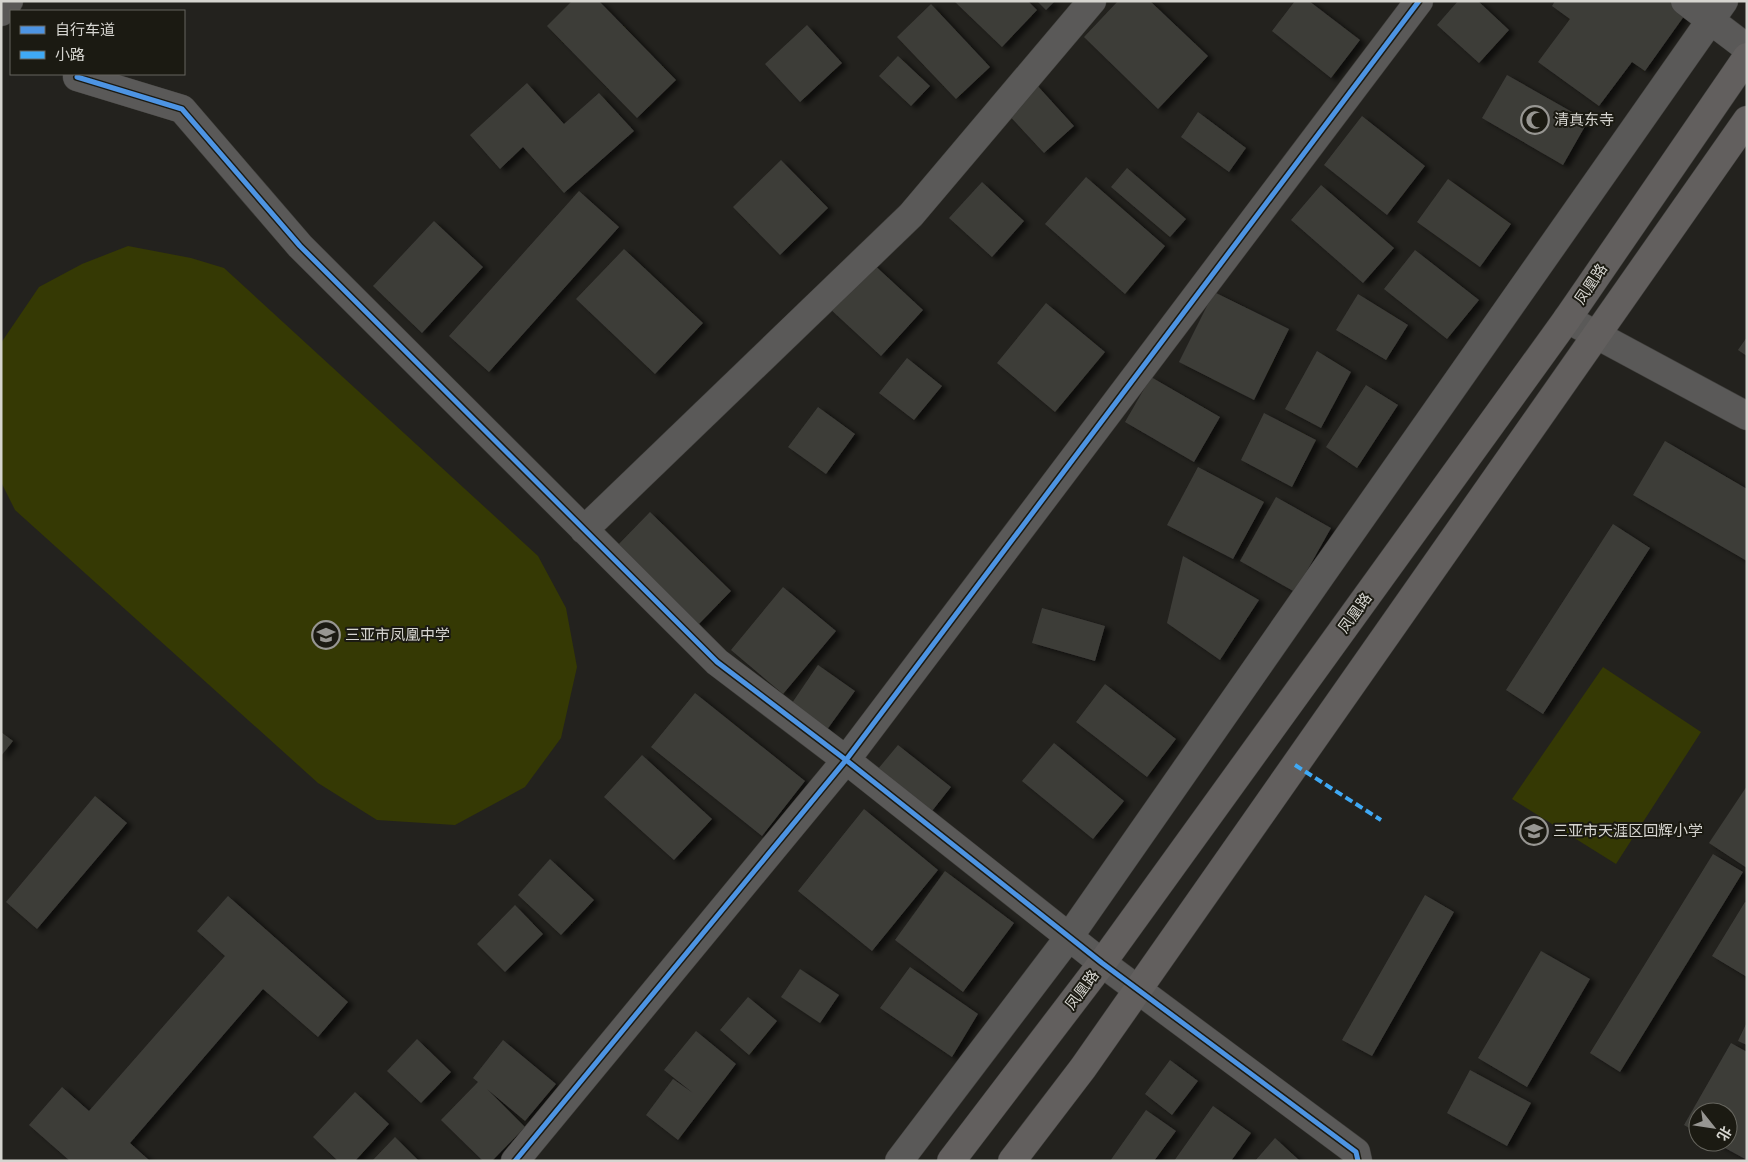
<svg xmlns="http://www.w3.org/2000/svg" width="1748" height="1162" viewBox="0 0 1748 1162" font-family="Quicksand,'Noto Sans SC',sans-serif">
<defs>
<filter id="shadow"><feDropShadow dx="5.5" dy="3" stdDeviation="2.5" flood-color="#0009"/></filter>
</defs>
<rect width="100%" height="100%" fill="#23221e"/>
<path fill="#353904" d="M128,246L191,258L224,268L538,556L566,608L577,667L561,738L525,787L455,825L377,820L318,783L15,510L1,482V343L39,287L82,264Z
M1603,667L1701,732L1616,864L1512,799Z"/>
<path fill="#3e3d39" filter="url(#shadow)" d="M572,1H599L676,80L637,118L547,26Z
M954,1H1028L1037,10L1002,47Z
M1037,1H1055L1046,10Z
M1118,1H1150L1208,56L1158,109L1084,37Z
M1295,1H1309L1360,40L1331,78L1272,31Z
M1458,1H1478L1509,30L1479,63L1437,25Z
M1555,1H1672L1687,12L1645,71L1632,62L1599,106L1538,62L1570,19L1552,6Z
M931,4L990,67L956,99L897,37Z
M807,25L842,63L800,102L765,64Z
M898,56L930,86L911,106L879,76Z
M1507,75L1588,121L1563,165L1482,118Z
M527,83L564,124L599,93L634,131L564,193L523,147L500,169L470,135Z
M1035,83L1074,126L1044,153L1005,111Z
M1198,112L1246,148L1229,172L1181,137Z
M1362,116L1425,166L1387,215L1324,165Z
M781,160L828,208L780,255L733,207Z
M1127,168L1186,219L1170,237L1111,187Z
M1086,177L1165,246L1125,294L1045,224Z
M1448,179L1511,224L1480,267L1417,222Z
M982,182L1024,221L992,257L949,218Z
M1321,185L1394,248L1363,283L1291,220Z
M579,191L619,227L489,372L449,336Z
M434,221L483,267L422,333L373,286Z
M624,249L703,323L655,374L576,299Z
M1415,250L1479,300L1447,339L1384,289Z
M870,261L923,310L881,356L828,307Z
M1214,292L1289,329L1254,400L1179,362Z
M1358,294L1408,325L1386,360L1336,330Z
M1046,303L1105,352L1055,412L997,363Z
M1747,337V356L1738,350Z
M1317,351L1351,372L1321,428L1285,409Z
M907,358L942,386L914,420L879,393Z
M1151,377L1220,417L1194,462L1125,422Z
M1366,385L1398,405L1357,468L1326,447Z
M818,407L855,434L826,474L788,447Z
M1264,413L1316,440L1292,487L1241,460Z
M1665,441L1747,489V561L1633,495Z
M1198,467L1264,502L1233,559L1167,525Z
M1276,497L1331,528L1295,592L1240,561Z
M650,512L731,591L697,626L616,547Z
M1613,524L1650,548L1543,714L1506,690Z
M1183,556L1259,600L1220,660L1167,623Z
M783,587L836,631L783,694L731,650Z
M1042,608L1105,626L1095,661L1032,643Z
M818,665L855,691L826,731L790,706Z
M1105,684L1176,739L1147,777L1076,722Z
M695,693L805,781L762,836L651,747Z
M1,732L13,741L1,756Z
M1054,743L1124,801L1093,839L1022,781Z
M898,745L951,787L932,811L878,769Z
M642,755L712,819L674,860L604,797Z
M1747,786V868L1709,843Z
M95,796L127,823L37,929L6,902Z
M864,809L938,870L872,951L798,891Z
M1713,854L1743,872L1620,1072L1590,1053Z
M550,859L594,900L561,935L518,895Z
M945,871L1014,923L963,992L895,940Z
M1425,895L1454,912L1372,1056L1342,1040Z
M228,896L348,1002L318,1037L263,989L130,1143L150,1161H70L29,1125L62,1087L89,1111L225,956L197,931Z
M1745,902L1747,903V977L1712,956Z
M515,905L543,934L505,972L477,944Z
M1541,951L1590,979L1527,1087L1478,1058Z
M910,967L978,1014L952,1057L880,1008Z
M800,969L839,995L820,1023L781,997Z
M748,997L777,1021L749,1055L720,1030Z
M1747,1022V1045L1738,1041Z
M696,1031L736,1064L678,1140L646,1115L673,1079L693,1093L664,1070Z
M417,1039L451,1072L421,1103L387,1071Z
M503,1040L556,1084L525,1121L487,1089L525,1127L492,1161H483L441,1120L478,1082L473,1078Z
M1731,1043L1747,1052V1160L1714,1142H1728V1112H1698V1133L1684,1125Z
M1170,1060L1198,1081L1172,1115L1145,1094Z
M1470,1070L1531,1103L1507,1146L1447,1113Z
M355,1092L389,1124L355,1161H338L313,1137Z
M1213,1106L1251,1133L1231,1161H1174Z
M1146,1110L1176,1131L1154,1161H1110Z
M395,1137L419,1161H372Z
M1275,1138L1300,1161H1255Z"/>
<g fill="none" stroke-linecap="round" stroke-linejoin="round">
<defs>
<path id="minor" d="M1685,1L1747,48
M77,77L182,109L300,246L717,662L846,760L1102,963L1356,1152L1358,1161
M1567,319L1747,416
M584,530L911,215L1092,1
M515,1161L846,760L1419,1
M899,1161L1069,937L1322,574L1724,1"/>
<path id="major" d="M1,12L9,1"/>
<path id="highway" d="M951,1161L1102,963L1567,319L1747,57
M1012,1161L1083,1068L1747,120"/>
</defs>
<use href="#minor" stroke="#3f3e3b" stroke-width="29"/>
<use href="#major" stroke="#3f3e3b" stroke-width="29"/>
<use href="#highway" stroke="#3f3e3b" stroke-width="29"/>
<use href="#minor" stroke="#5a5958" stroke-width="28"/>
<use href="#major" stroke="#5b5958" stroke-width="28"/>
<use href="#highway" stroke="#625f5e" stroke-width="28"/>
<path stroke="#3fa9f5" stroke-width="4" stroke-dasharray="8 4" stroke-linecap="butt" d="M1295,765L1381,820"/>
<defs>
<path id="cycleway" d="M77,77L182,109L300,246L717,662L846,760L1102,963L1356,1152L1358,1161
M515,1161L846,760L1419,1"/>
</defs>
<use href="#cycleway" stroke="#1b1a12" stroke-width="8"/>
<use href="#cycleway" stroke="#4d94e3" stroke-width="5"/>
</g>
<defs>
<symbol id="mosque-ring" viewBox="-11 -11 22 22"><circle r="9.5" fill="#1b1a12" stroke="#979692" stroke-width="1.5"/><path d="M3.5-4.9A6 6 0 1 0 3.5 4.9A5 5 0 1 1 3.5-4.9Z" fill="#979692"/></symbol>
<symbol id="school-ring" viewBox="-11 -11 22 22"><circle r="9.5" fill="#1b1a12" stroke="#979692" stroke-width="1.5"/><path d="M0-5L7-2L0 1L-7-2ZM-4 1L0 2.5L4 1V4Q0 6-4 4Z" fill="#979692"/></symbol>
</defs>
<g fill-rule="evenodd">
<use href="#mosque-ring" x="1519" y="104" width="32" height="32"/>
<use href="#school-ring" x="310" y="619" width="32" height="32"/>
<use href="#school-ring" x="1518" y="815" width="32" height="32"/>
</g>
<g text-anchor="middle" stroke-width="4" stroke-linejoin="round" paint-order="stroke">
<g font-size="15" fill="#d6d5d0" stroke="#1b1a12" text-anchor="start">
<text x="1554" y="125">清真东寺</text>
<text x="345" y="640">三亚市凤凰中学</text>
<text x="1553" y="836">三亚市天涯区回辉小学</text>
</g>
<g font-size="15" fill="#d6d5d0" stroke="#1b1a12">
<text transform="translate(1591 284) rotate(-56)" y="5">凤凰路</text>
<text transform="translate(1355 613) rotate(-54)" y="5">凤凰路</text>
<text transform="translate(1082 990) rotate(-53)" y="5">凤凰路</text>
</g>
</g>
<rect width="1748" height="1162" fill="none" stroke="#d6d5d0" stroke-width="5"/>
<rect x="10" y="10" width="175" height="65" fill="#1b1a12" stroke="#66655e"/>
<rect x="20" y="26" width="25" height="8" fill="#4d94e3" stroke="#66655e"/>
<text x="55" y="35" font-size="15" fill="#d6d5d0">自行车道</text>
<rect x="20" y="51" width="25" height="8" fill="#3fa9f5" stroke="#66655e"/>
<text x="55" y="60" font-size="15" fill="#d6d5d0">小路</text>
<g transform="translate(1713 1127) rotate(120)"><circle r="24" fill="#1b1a12" stroke="#66655e"/>
<path d="M0-4L9 19L0 12L-9 19Z" fill="#979692"/>
<text y="-8" font-size="14" font-weight="bold" text-anchor="middle" fill="#d6d5d0">北</text>
</g>
</svg>
